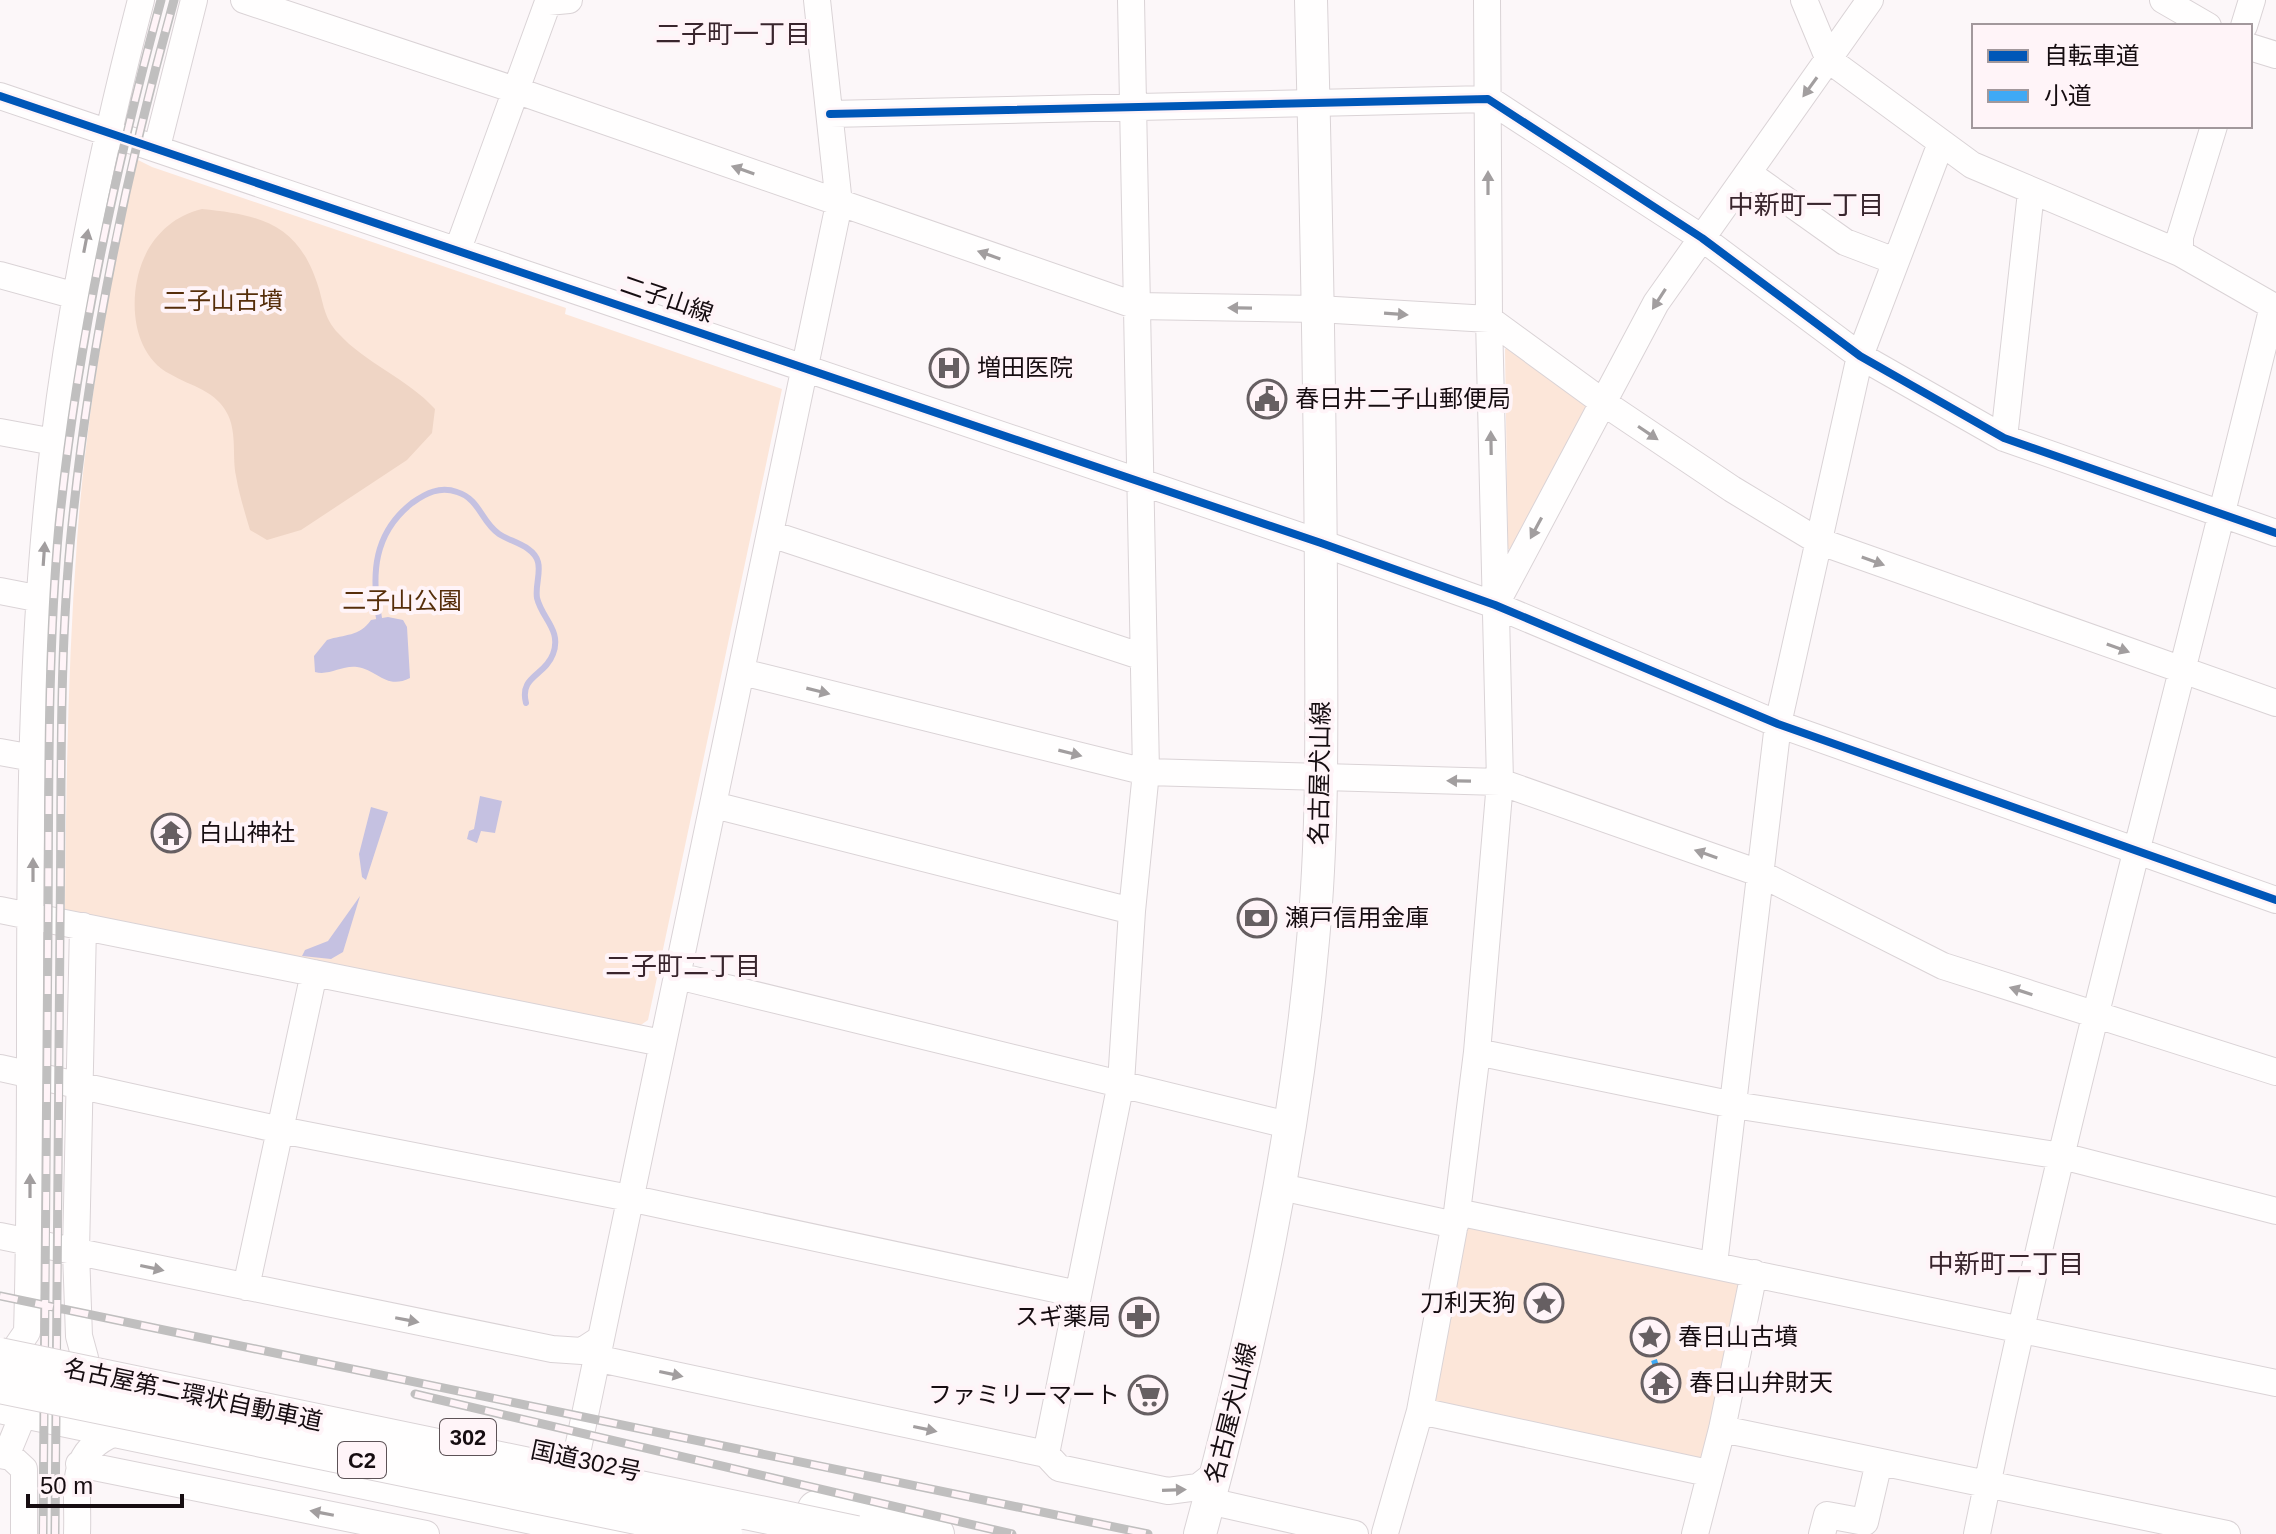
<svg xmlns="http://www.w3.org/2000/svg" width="2276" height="1534" viewBox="0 0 2276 1534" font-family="Helvetica,'Noto Sans JP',sans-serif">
<rect width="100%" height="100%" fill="#fcf7f9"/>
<path fill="#fce6d9" d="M134,158L152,167L566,308L565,314L782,389L648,1020L638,1027L65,910C66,787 68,664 77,541C86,413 110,284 134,158Z
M1513,345L1588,401L1590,410L1516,550L1508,549L1505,349Z
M1471,1224L1736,1279L1741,1286L1705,1454L1698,1459L1439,1405L1434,1400L1466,1230Z"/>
<path fill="#efd5c5" d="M202,209C263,215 300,225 319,289C324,307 325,319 338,333C366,364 407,378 435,409L432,433L407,460L301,530L267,540L250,530C245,513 239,494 236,476C232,457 237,434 228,415C216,390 192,387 170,374C130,353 128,294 144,258C155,233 176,215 202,209Z"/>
<path fill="#c5c1e1" d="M388,617L403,620L407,627L410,678C386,690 378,670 357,667C342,665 329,676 315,672L314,656L327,640C345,634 359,637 371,620Z
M480,796L502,801L495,833L481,831L477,843L467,839L469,831L474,829Z
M371,807L388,812L366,880L362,877L359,854Z
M360,896L343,952L331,959L302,956L305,950L328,941Z"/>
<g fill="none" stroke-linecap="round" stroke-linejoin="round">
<path stroke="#c5c1e1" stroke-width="6" d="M379,618C371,573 374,533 412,503C426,493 440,486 457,492C480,499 481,522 499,534C511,542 534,546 538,562C541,573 535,586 537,598C542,619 562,630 553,654C545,676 519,676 526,703"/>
<defs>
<path id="minor" d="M244,0L515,90L1137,306L1318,309L1489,319L1604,403L1732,489L1818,541L2276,703
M1804,0L1829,60L1972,165L2180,253L2276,308
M2163,0L2208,26
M2244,26L2252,0
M2250,47L2276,55
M0,96L1321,543L1495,605L1778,724L2276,900
M830,114L1488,99L1702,238L1860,356L2004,438L2276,533
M157,147L194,0
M1748,173L1845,242L1895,261
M458,249L548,2L569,0
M2180,253V237L2214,126
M0,275L76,296
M0,432L54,442
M2004,438L2031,192
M771,534L1143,657
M0,591L41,599
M1497,602L1656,303L1870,0
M742,672L1146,772L1500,782L1759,873L1943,966L2276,1072
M0,752L33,758
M714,805L1132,911
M0,910L662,1043
M83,926L76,1252L79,1336L85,1358
M678,976L1292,1126
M1477,1052L1734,1105L2062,1156L2276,1211
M0,1068L281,1130L629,1198L1078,1294
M1281,1187L1455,1225
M1457,1212L2276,1383
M0,1236L552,1349L582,1351L599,1340
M1714,1264L1778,724L1860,356L1941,143
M246,1287L314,973
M18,1345L27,1332C36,1036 18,737 54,443C72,293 103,146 141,0
M595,1358L1046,1454L1059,1468L1168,1491L1198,1487L1216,1473
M1420,1411L1708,1473
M1722,1429L2227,1534
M1046,1454L1121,1083L1132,911L1146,772L1131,0
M0,1455L11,1457L24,1469V1534
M6,1456L25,1410
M79,1464L426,1534
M569,1491L839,204L817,0
M1209,1501L1355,1534
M1385,1533L1420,1411L1457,1212L1477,1052L1500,782L1489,319L1487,0
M77,1534C79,1486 66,1450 120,1431
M1695,1534L1722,1429L1754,1273
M1822,1534L1827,1515L1865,1522L1879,1462
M1977,1534C2061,1121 2174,715 2273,306"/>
<path id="major" d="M1200,1534C1253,1339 1295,1142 1313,940C1324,824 1321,707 1321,590C1320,393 1316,197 1311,0"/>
<path id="highway" d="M0,1405L619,1534
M816,1509L936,1534"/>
</defs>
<use href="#minor" stroke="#dad3d6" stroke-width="28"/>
<use href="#major" stroke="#dad3d6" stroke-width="34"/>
<use href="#highway" stroke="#dad3d6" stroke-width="38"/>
<use href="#minor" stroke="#fffefe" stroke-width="26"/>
<use href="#major" stroke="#fffefe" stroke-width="32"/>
<use href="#highway" stroke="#fffefe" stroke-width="36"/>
<defs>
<path id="rail" d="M0,1296L1148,1534
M415,1394L1012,1534
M43,1534C45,1332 47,1130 48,928C49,795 47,658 59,525C77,346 114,173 161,0
M55,1534C57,1332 59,1130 60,928C62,795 58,658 72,525C90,346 126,173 174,0"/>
</defs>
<use href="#rail" stroke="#c0bfbf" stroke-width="9"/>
<use href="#rail" stroke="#fff4f8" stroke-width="6" stroke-dasharray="18" stroke-linecap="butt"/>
<defs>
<path id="highway-bridge" d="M0,1356L856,1534
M0,1385L724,1534"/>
</defs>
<use href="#highway-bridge" stroke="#dad3d6" stroke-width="38" stroke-linecap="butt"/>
<use href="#highway-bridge" stroke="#fffefe" stroke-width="36"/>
<path stroke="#3fa9f5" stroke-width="6" stroke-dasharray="12 6" stroke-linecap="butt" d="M1654,1360L1659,1376L1672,1378L1675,1370"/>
<defs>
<path id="cycleway" d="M0,96L1321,543L1495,605L1778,724L2276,900
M830,114L1488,99L1702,238L1860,356L2004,438L2276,533"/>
</defs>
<use href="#cycleway" stroke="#fff4f8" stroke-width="13"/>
<use href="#cycleway" stroke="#0057b8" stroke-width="8"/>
</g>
<defs><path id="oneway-solid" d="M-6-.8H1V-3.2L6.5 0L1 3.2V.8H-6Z" transform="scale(2)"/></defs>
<g fill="#a29e9f">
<use href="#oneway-solid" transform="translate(1810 87) rotate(126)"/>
<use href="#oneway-solid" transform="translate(743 170) rotate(-161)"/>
<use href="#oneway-solid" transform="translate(1488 183) rotate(-90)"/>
<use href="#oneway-solid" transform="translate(86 241) rotate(-79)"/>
<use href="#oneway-solid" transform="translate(989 255) rotate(-161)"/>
<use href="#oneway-solid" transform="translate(1659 299) rotate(123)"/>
<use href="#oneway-solid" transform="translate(1240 308) rotate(-179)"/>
<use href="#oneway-solid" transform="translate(1396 314) rotate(4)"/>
<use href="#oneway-solid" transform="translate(1648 433) rotate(34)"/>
<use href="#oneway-solid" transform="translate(1491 443) rotate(-91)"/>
<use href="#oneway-solid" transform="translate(1536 528) rotate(118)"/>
<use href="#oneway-solid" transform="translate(44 554) rotate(-86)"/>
<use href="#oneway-solid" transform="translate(1873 561) rotate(20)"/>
<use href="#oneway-solid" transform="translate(2118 648) rotate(20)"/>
<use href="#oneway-solid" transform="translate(818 691) rotate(14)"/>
<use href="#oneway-solid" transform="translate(1070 753) rotate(14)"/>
<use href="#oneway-solid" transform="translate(1459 781) rotate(-179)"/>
<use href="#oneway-solid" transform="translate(1706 854) rotate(-161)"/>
<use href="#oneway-solid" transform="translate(33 870) rotate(-90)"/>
<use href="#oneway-solid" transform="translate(2021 991) rotate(-162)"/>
<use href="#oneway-solid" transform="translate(30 1186) rotate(-90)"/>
<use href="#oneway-solid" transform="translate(152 1268) rotate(12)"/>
<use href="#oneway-solid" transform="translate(407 1320) rotate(11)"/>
<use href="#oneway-solid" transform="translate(671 1374) rotate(12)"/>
<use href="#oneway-solid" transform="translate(925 1429) rotate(12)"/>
<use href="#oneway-solid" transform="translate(1174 1490) rotate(-2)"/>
<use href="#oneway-solid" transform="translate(322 1513) rotate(-169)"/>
</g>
<defs>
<symbol id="hospital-ring" viewBox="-11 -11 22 22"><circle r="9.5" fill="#fff4f8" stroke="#665f62" stroke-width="1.5"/><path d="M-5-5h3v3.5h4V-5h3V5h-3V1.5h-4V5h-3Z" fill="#665f62"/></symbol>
<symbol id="civic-ring" viewBox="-11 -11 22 22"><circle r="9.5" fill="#fff4f8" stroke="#665f62" stroke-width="1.5"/><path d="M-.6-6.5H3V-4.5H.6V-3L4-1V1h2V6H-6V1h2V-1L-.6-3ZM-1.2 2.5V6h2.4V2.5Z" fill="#665f62"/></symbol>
<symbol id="temple-ring" viewBox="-11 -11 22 22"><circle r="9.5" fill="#fff4f8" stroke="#665f62" stroke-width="1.5"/><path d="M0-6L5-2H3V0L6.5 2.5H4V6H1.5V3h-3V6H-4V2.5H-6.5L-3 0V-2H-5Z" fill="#665f62"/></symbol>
<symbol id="bank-ring" viewBox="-11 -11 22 22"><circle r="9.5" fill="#fff4f8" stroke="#665f62" stroke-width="1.5"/><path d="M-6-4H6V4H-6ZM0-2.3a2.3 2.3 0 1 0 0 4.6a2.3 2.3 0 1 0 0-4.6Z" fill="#665f62"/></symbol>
<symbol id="sight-ring" viewBox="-11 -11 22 22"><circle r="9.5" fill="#fff4f8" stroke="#665f62" stroke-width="1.5"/><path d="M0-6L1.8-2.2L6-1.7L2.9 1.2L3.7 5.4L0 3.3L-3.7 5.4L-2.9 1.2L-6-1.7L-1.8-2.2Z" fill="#665f62"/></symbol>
<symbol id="pharmacy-ring" viewBox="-11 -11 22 22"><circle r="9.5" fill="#fff4f8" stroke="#665f62" stroke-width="1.5"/><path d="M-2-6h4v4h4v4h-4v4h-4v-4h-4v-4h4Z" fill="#665f62"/></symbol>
<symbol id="supermarket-ring" viewBox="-11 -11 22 22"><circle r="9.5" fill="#fff4f8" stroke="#665f62" stroke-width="1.5"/><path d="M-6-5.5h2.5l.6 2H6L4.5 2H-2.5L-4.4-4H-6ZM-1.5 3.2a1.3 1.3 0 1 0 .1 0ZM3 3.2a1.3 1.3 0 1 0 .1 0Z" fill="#665f62"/></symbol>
</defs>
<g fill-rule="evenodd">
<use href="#hospital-ring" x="927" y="346" width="44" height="44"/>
<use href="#civic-ring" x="1245" y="377" width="44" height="44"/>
<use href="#temple-ring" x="149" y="811" width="44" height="44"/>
<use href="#bank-ring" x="1235" y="896" width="44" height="44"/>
<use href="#sight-ring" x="1522" y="1281" width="44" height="44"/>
<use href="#pharmacy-ring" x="1117" y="1295" width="44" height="44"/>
<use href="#sight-ring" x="1628" y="1315" width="44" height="44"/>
<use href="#temple-ring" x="1639" y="1361" width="44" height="44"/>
<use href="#supermarket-ring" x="1126" y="1373" width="44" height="44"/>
</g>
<g text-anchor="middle" stroke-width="8" stroke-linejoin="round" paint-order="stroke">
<g fill="#fff4f8" stroke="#5c5256" stroke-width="2">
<rect x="440" y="1419" width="56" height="36" rx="6"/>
<rect x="338" y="1442" width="48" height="36" rx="6"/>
</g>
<g font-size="22" font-weight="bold" fill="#160d11">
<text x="468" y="1445">302</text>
<text x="362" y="1468">C2</text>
</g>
<g font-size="24" fill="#160d11" stroke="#fff4f8">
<text transform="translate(667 299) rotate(19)" y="8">二子山線</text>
<text transform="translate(1320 773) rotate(-89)" y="8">名古屋犬山線</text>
<text transform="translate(193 1395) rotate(12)" y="8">名古屋第二環状自動車道</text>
<text transform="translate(1231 1413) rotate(-76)" y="8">名古屋犬山線</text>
<text transform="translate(586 1461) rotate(12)" y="8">国道302号</text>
</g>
<g font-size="24" fill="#562e0a" stroke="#fff4f8">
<text x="223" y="309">二子山古墳</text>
<text x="402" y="609">二子山公園</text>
</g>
<g font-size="24" fill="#160d11" stroke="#fff4f8" text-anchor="start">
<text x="977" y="376">増田医院</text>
<text x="1295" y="407">春日井二子山郵便局</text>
<text x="199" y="841">白山神社</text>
<text x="1285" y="926">瀬戸信用金庫</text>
<text x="1516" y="1311" text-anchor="end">刀利天狗</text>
<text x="1111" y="1325" text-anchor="end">スギ薬局</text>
<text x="1678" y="1345">春日山古墳</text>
<text x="1689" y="1391">春日山弁財天</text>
<text x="1120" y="1403" text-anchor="end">ファミリーマート</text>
</g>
<g font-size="26" fill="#39252d" stroke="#fff4f8">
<text x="733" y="43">二子町一丁目</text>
<text x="1806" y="214">中新町一丁目</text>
<text x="683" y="975">二子町二丁目</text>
<text x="2006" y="1273">中新町二丁目</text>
</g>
</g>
<rect x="1972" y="24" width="280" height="104" fill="#fff4f8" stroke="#a2989c" stroke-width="2"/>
<rect x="1988" y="50" width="40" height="12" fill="#0057b8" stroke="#a2989c" stroke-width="2"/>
<text x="2044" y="64" font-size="24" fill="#160d11">自転車道</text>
<rect x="1988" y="90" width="40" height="12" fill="#3fa9f5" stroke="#a2989c" stroke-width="2"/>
<text x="2044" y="104" font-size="24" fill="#160d11">小道</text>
<path d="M28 1494v12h154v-12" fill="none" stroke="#160d11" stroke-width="4"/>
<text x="40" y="1494" font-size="24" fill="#160d11" stroke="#fff4f8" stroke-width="6" paint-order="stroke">50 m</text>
</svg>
